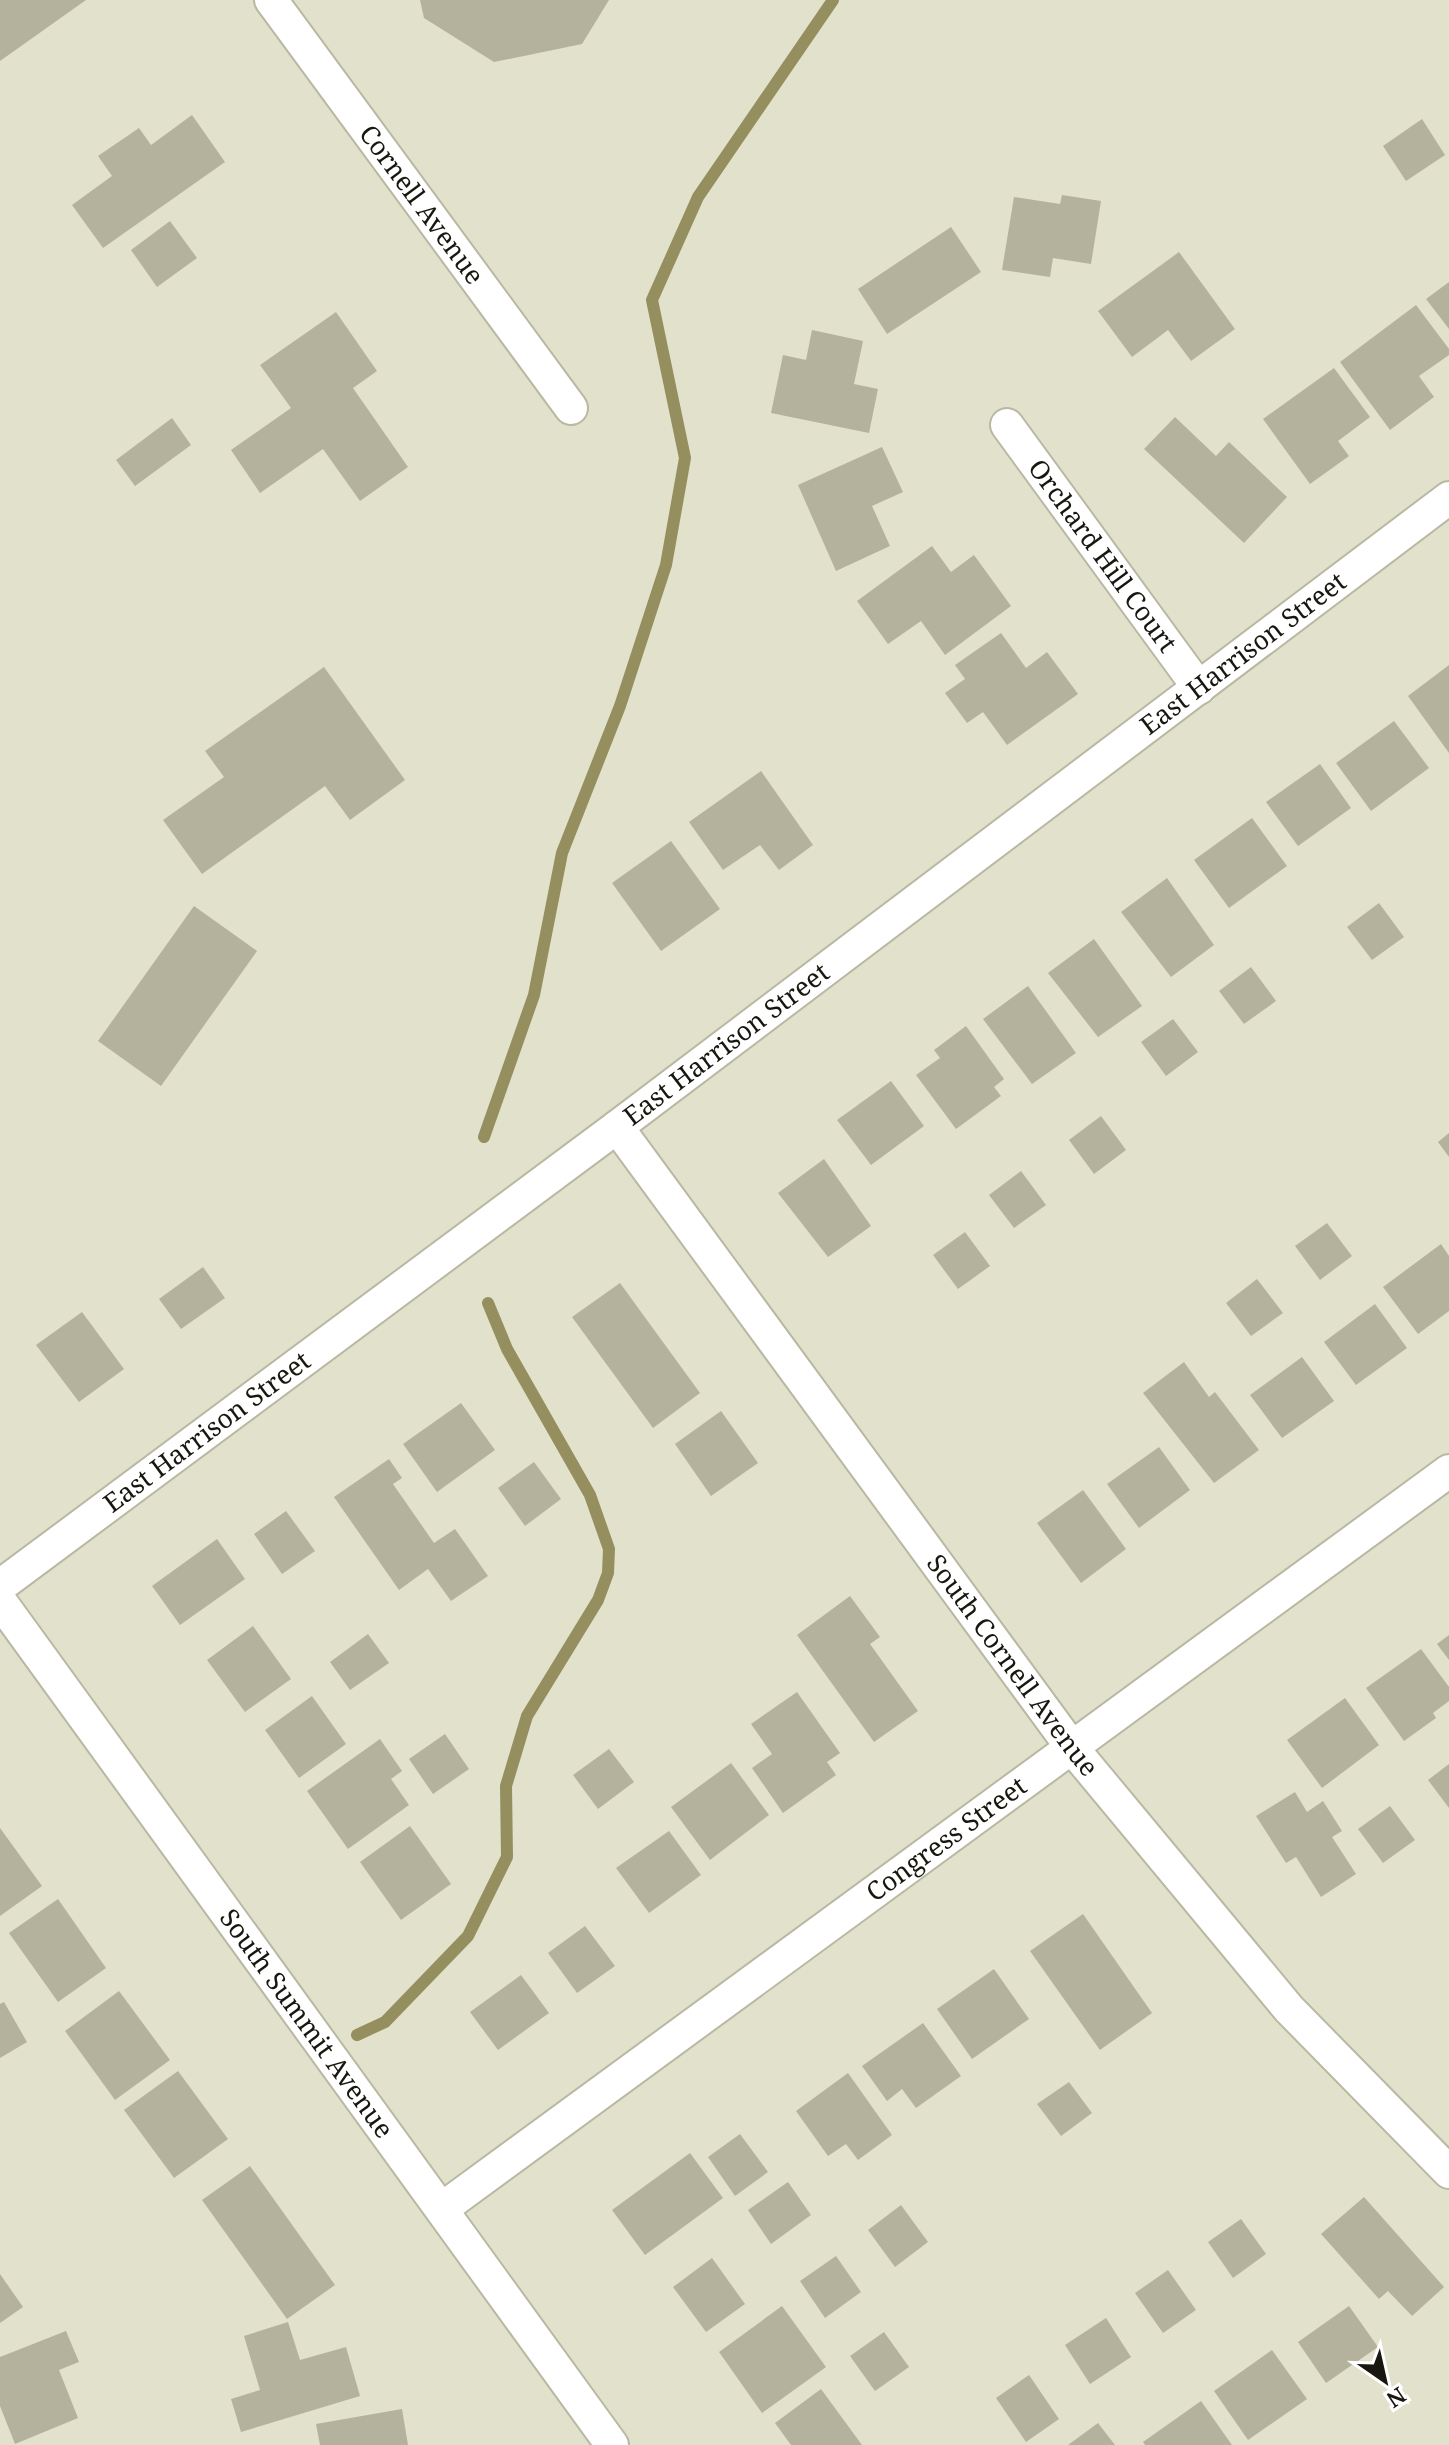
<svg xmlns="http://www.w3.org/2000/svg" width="1449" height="2445" viewBox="0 0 1449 2445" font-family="'Noto Serif',serif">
<rect width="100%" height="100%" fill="#e2e1cb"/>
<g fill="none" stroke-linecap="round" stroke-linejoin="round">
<path stroke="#958f5f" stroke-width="12" d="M484,1137L534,995L562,853L620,706L666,565L685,458L652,300L698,197L833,0
M357,2035L385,2022L468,1936L507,1857L506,1786L527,1716L598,1600L608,1573L609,1549L590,1495L507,1349L488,1303"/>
</g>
<path fill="#b4b29d" d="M0,0H86L0,61Z
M420,0H609L582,44L494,62L424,18Z
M192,115L225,162L103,248L72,205L112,176L98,156L139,128L151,145Z
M1422,119L1445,155L1406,181L1383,146Z
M1062,195L1101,201L1091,264L1053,258L1050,277L1002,270L1014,197L1060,204Z
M170,221L197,258L157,287L131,250Z
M951,227L981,272L887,334L858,289Z
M1179,252L1235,329L1191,361L1168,330L1132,357L1098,311Z
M1449,282V329L1426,299Z
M1416,305L1449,349V355L1419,376L1434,397L1390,430L1340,362Z
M336,312L377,371L353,388L408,467L360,501L323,449L260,493L231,450L291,408L260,365Z
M812,330L863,341L854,384L878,389L869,433L771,413L783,355L806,360Z
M1334,368L1370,417L1338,441L1349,456L1310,484L1263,419Z
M1175,417L1216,456L1229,442L1287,497L1244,543L1144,449Z
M172,418L191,445L135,486L116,460Z
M882,447L903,492L872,506L890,546L836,571L798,485Z
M932,546L951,572L974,555L1011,606L945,655L921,621L888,644L857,601Z
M1001,633L1026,668L1047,652L1078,694L1007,745L983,712L967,723L945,693L965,679L955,665Z
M1449,665V753L1408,696Z
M324,667L405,780L350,820L325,786L202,874L163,820L224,777L205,751Z
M1394,721L1429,768L1371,811L1336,763Z
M1320,764L1351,808L1298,846L1266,802Z
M761,771L813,845L779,870L760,845L723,870L689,822Z
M1252,818L1287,866L1229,908L1194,860Z
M671,841L720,909L661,951L612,883Z
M1167,878L1214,945L1171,977L1121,912Z
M1379,903L1404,937L1372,960L1347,927Z
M194,906L257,951L161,1086L98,1041Z
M1094,939L1142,1006L1098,1037L1048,973Z
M1251,967L1276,1001L1244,1024L1219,991Z
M1028,986L1076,1053L1032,1084L983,1019Z
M1173,1019L1198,1052L1166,1076L1141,1042Z
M966,1026L1004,1079L994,1087L1001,1096L956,1129L916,1075L940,1058L934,1050Z
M891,1081L924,1126L871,1165L837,1120Z
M1101,1116L1126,1150L1094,1174L1069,1140Z
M1449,1133V1157L1438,1142Z
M824,1159L871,1226L828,1257L778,1193Z
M1021,1171L1046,1205L1014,1228L989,1195Z
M1327,1223L1352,1256L1320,1280L1295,1246Z
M965,1232L990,1266L958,1289L933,1255Z
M1441,1244L1449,1256V1311L1418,1334L1383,1287Z
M203,1267L225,1298L181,1329L159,1299Z
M1257,1279L1283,1313L1251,1336L1226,1303Z
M620,1283L700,1393L653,1428L572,1317Z
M1375,1304L1407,1348L1356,1385L1324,1342Z
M82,1312L124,1369L79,1402L36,1345Z
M1302,1357L1334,1401L1282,1438L1250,1395Z
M1184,1362L1209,1397L1215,1392L1259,1450L1214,1483L1143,1393Z
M461,1403L495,1450L437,1492L403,1444Z
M721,1411L758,1463L711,1496L675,1444Z
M1159,1447L1190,1490L1139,1528L1107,1484Z
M389,1459L402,1478L393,1484L434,1543L455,1529L488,1576L451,1601L428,1569L399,1590L334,1497Z
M534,1462L561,1499L525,1526L498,1488Z
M1083,1490L1126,1549L1081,1583L1037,1523Z
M286,1511L315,1551L282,1574L254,1534Z
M217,1539L245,1579L180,1625L152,1586Z
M850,1596L880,1637L870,1644L918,1711L874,1742L797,1635Z
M253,1626L291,1679L245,1712L207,1660Z
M368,1634L389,1663L350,1690L330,1662Z
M1449,1635V1660L1437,1644Z
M1421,1649L1449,1687V1701L1433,1713L1436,1718L1404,1741L1366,1688Z
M797,1692L840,1753L827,1762L836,1775L783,1813L752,1768L772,1754L751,1724Z
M312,1696L346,1744L299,1778L265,1730Z
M1345,1698L1379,1745L1322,1788L1287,1740Z
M445,1734L469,1769L433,1794L409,1759Z
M380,1739L402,1771L391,1779L409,1805L348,1849L307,1791Z
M609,1749L634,1782L598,1809L573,1775Z
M731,1763L769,1815L710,1860L671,1807Z
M1449,1764V1808L1428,1780Z
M1295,1792L1307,1812L1323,1801L1342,1831L1332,1837L1356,1874L1321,1897L1296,1857L1286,1863L1256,1816Z
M1390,1806L1415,1840L1383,1863L1358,1829Z
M410,1826L451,1884L401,1920L360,1862Z
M0,1828L42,1886L0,1916Z
M669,1831L701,1875L649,1913L616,1868Z
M58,1899L106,1968L58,2002L9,1933Z
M1083,1914L1152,2013L1100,2050L1030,1951Z
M585,1926L615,1966L577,1993L548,1953Z
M994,1969L1029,2019L972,2059L937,2009Z
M521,1975L549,2013L498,2050L470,2012Z
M119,1991L170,2060L115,2100L65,2031Z
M4,2002L27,2042L0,2058V2004Z
M923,2023L961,2076L916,2108L902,2089L887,2101L862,2066Z
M178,2071L228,2139L174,2178L124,2110Z
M848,2073L892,2135L858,2160L846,2144L828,2156L796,2111Z
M1069,2082L1092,2113L1061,2136L1037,2104Z
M740,2134L768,2172L735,2196L708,2157Z
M690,2153L723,2198L645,2255L612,2210Z
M250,2166L335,2285L287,2319L202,2200Z
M788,2182L811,2215L771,2244L748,2210Z
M1364,2197L1444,2287L1412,2316L1388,2291L1379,2299L1321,2234Z
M901,2205L928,2242L895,2267L868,2230Z
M1241,2219L1266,2254L1233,2278L1208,2242Z
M836,2256L861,2292L825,2318L800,2281Z
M712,2258L745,2304L706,2332L673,2287Z
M1168,2270L1196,2310L1163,2333L1135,2293Z
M0,2274L23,2307L0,2323Z
M782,2306L826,2367L762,2413L719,2352Z
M1349,2306L1378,2347L1326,2383L1298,2342Z
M1106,2318L1131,2357L1090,2384L1065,2345Z
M288,2322L300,2360L346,2347L360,2396L241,2432L231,2399L260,2390L244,2336Z
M66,2331L79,2362L59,2370L78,2418L15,2444L0,2406V2357Z
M884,2332L909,2367L875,2391L850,2356Z
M1272,2350L1307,2399L1248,2440L1214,2391Z
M1029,2375L1059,2419L1026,2442L996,2398Z
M821,2389L862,2445H791L775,2423Z
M1201,2401L1232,2445H1145L1143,2442Z
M402,2409L408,2445H320L316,2424Z
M1098,2423L1115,2445H1068Z"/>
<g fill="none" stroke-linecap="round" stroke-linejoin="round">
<defs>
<g id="minor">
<path id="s1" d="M271,0L571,408"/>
<path id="s2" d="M1007,425L1199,688"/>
<path id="s3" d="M617,1127L1073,1749L1289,2009L1449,2172"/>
<path id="s4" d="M0,1586L617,1127L1449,498"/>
<path id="s5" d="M0,1601L612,2445"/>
<path id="s6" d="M443,2208L1449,1471"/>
</g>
</defs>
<use href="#minor" stroke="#b9b8a2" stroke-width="36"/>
<use href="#minor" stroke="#fff" stroke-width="32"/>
</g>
<g text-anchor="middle" stroke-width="8" stroke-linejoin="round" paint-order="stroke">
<g font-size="26" fill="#18170f" stroke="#fff">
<text dy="9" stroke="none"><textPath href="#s1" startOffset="254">Cornell Avenue</textPath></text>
<text dy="9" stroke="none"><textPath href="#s2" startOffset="162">Orchard Hill Court</textPath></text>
<text dy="9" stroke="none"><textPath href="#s4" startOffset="1554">East Harrison Street</textPath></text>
<text dy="9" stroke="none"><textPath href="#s4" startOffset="906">East Harrison Street</textPath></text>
<text dy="9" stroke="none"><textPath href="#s4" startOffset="258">East Harrison Street</textPath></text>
<text dy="9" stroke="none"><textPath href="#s3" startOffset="668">South Cornell Avenue</textPath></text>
<text dy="9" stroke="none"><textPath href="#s6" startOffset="624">Congress Street</textPath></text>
<text dy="9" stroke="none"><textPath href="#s5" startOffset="522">South Summit Avenue</textPath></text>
</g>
</g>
<g transform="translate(1385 2381) rotate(146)" stroke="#ffffff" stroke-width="6" paint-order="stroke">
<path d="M0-6L14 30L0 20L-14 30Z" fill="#18170f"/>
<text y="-12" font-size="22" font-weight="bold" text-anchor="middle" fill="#18170f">N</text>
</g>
</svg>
